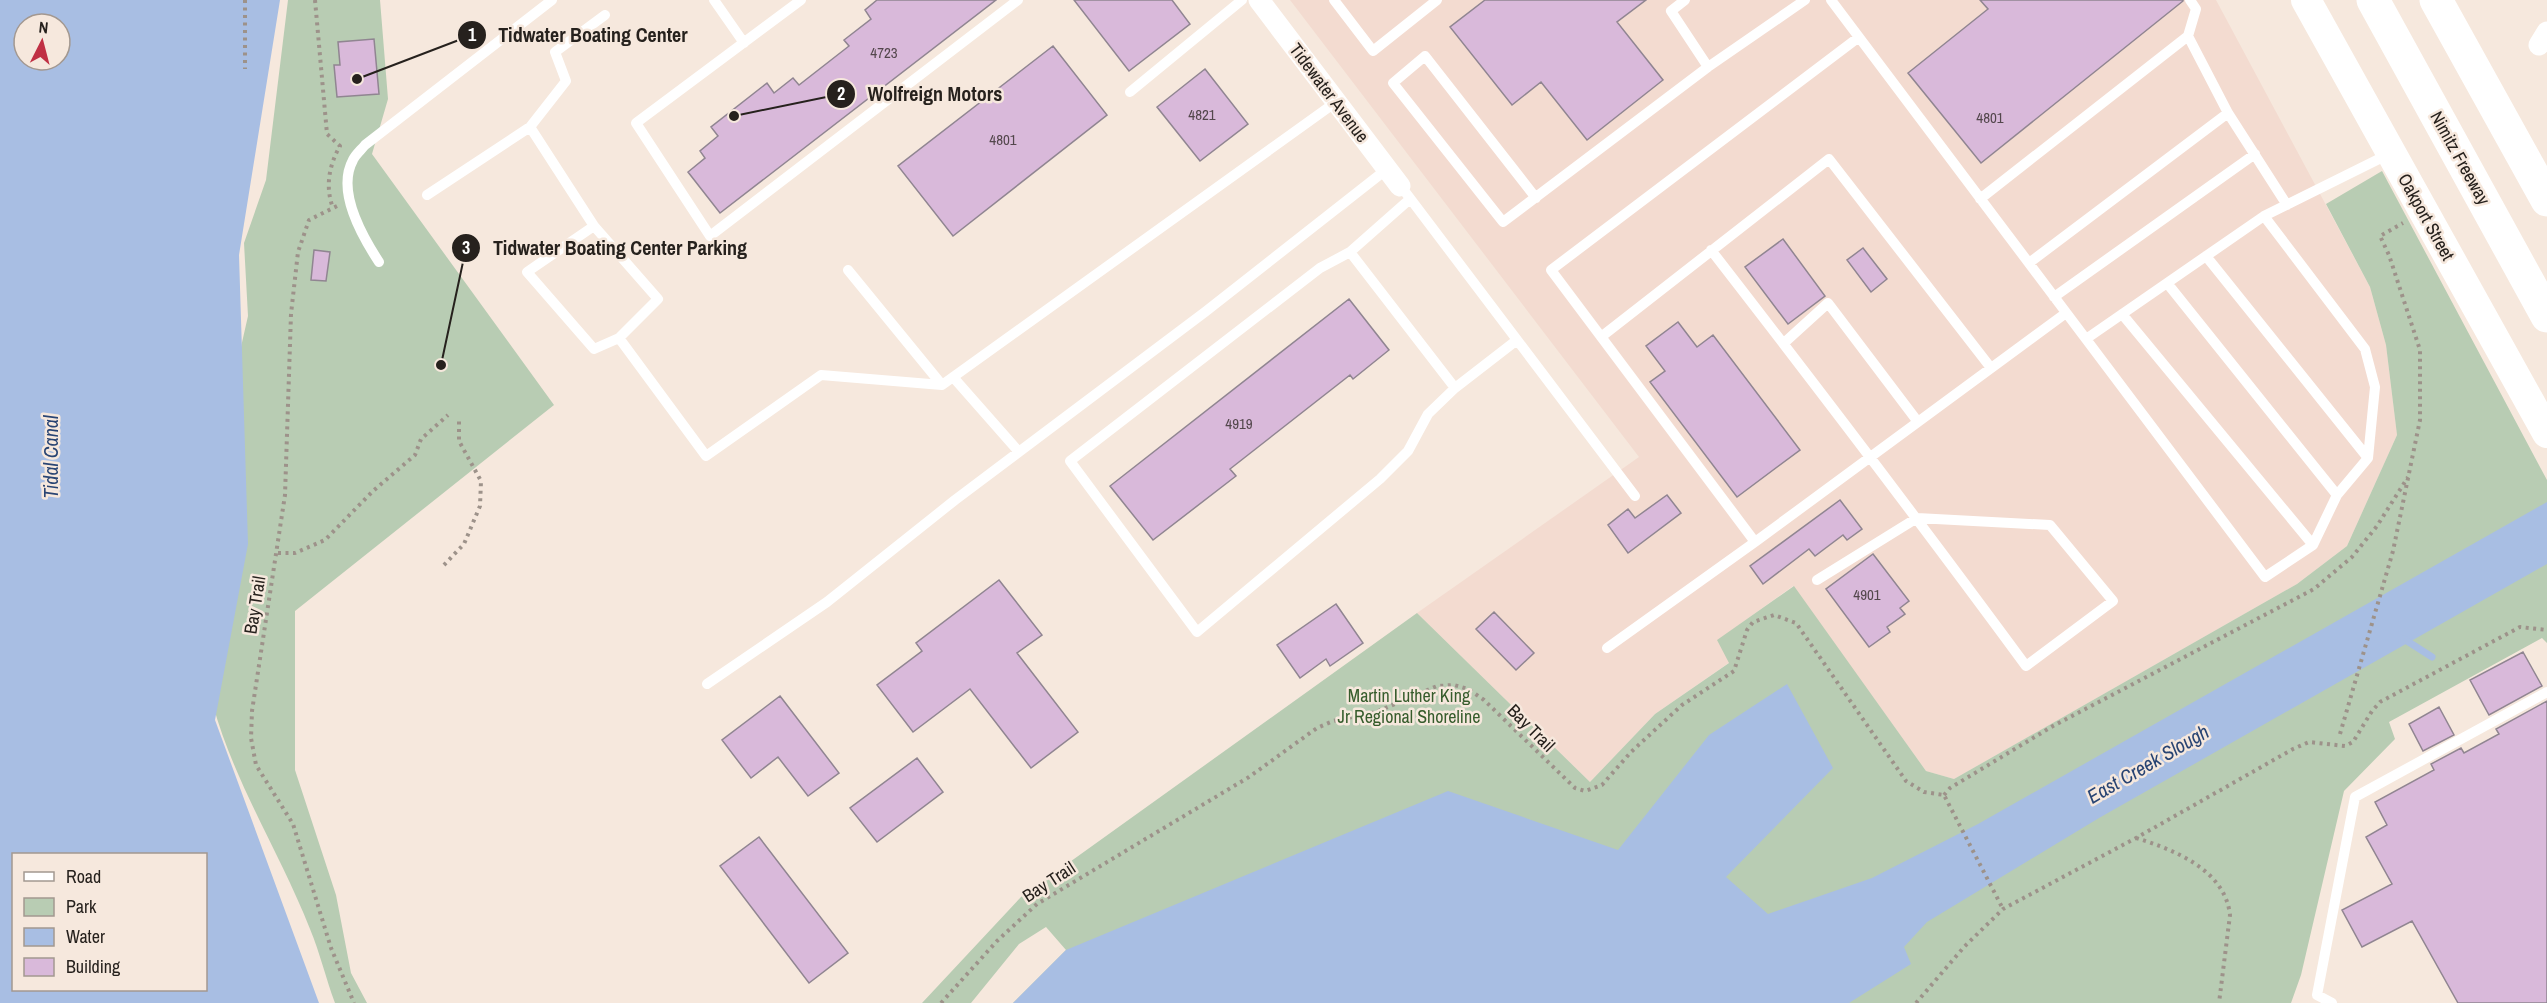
<svg xmlns="http://www.w3.org/2000/svg" width="2547" height="1003" viewBox="0 0 2547 1003" font-family="'Archivo Narrow',sans-serif">
<rect width="100%" height="100%" fill="#f6e8dd"/>
<path fill="#f3dbd0" d="M1290,0H2216L2370,287L2386,345L2397,435L2347,546L2297,584L1954,779L1926,771L1793,586L1718,640L1730,662L1655,714L1590,782L1417,613L1639,457Z"/>
<path fill="#b8ccb3" d="M288,0H380L388,99L372,154L554,405L295,611V770L336,895L351,973L367,1003H335C326,979 320,953 310,929C280,853 235,784 213,705L226,413L248,316L244,243L266,180Z
M2382,171L2547,480V643L2542,638L2389,722L2395,739L2344,791L2301,975L2291,1003H1013L1066,950L1046,927L1019,944L971,1003H922L1021,897L1417,613L1590,782L1655,714L1729,663L1717,640L1794,586L1926,771L1954,779L2297,584L2347,546L2397,435L2386,345L2370,287L2326,204Z"/>
<path fill="#a8bee3" fill-rule="evenodd" d="M0,0H280L239,255L248,544L215,720L319,1003H0ZM24,24H60V60H24ZM14,854H206V990H14Z
M2547,502V564L2099,818L1927,922L1904,947L1911,964L1849,1003H1013L1066,950L1448,791L1618,850L1709,735L1787,684L1833,768L1726,877L1768,914L1872,878L1978,824Z"/>
<g fill="none" stroke-linecap="round" stroke-linejoin="round">
<path stroke="#a8bee3" stroke-width="7" d="M2404,639L2432,657"/>
</g>
<path fill="#d9b9da" stroke="#908591" stroke-width="1.5" d="M877,0H996L720,213L688,172L705,158L700,151L718,136L711,127L767,83L774,93L793,78L799,85L849,46L844,40L871,19L865,10Z
M1074,0H1172L1190,24L1129,71Z
M1485,0H1646L1617,22L1663,80L1587,140L1541,82L1512,105L1450,27Z
M1980,0H2183V1L1981,163L1908,73L1988,9Z
M374,39L379,94L337,97L334,65H340L338,42Z
M1053,46L1107,115L953,236L898,166Z
M1205,69L1248,124L1200,161L1157,107Z
M1783,239L1825,296L1788,324L1745,267Z
M1863,248L1887,279L1871,292L1847,260Z
M314,250L330,252L326,281L311,280Z
M1349,299L1389,350L1353,379L1350,375L1230,469L1236,476L1153,540L1110,486Z
M1678,322L1697,347L1713,335L1800,450L1737,497L1650,382L1665,371L1646,346Z
M1667,495L1681,513L1628,553L1608,525L1628,509L1635,518Z
M1840,500L1862,529L1847,540L1843,535L1815,556L1809,549L1763,584L1750,566Z
M1873,554L1909,601L1900,608L1905,614L1887,627L1890,632L1869,647L1826,589Z
M999,580L1042,635L1017,653L1078,732L1031,768L970,689L913,732L877,685L922,651L916,643Z
M1336,604L1363,643L1330,666L1326,659L1300,678L1277,645Z
M1494,612L1534,653L1516,670L1476,629Z
M2523,652L2542,686L2489,715L2470,680Z
M780,696L839,773L808,796L778,757L751,778L722,740Z
M2547,701V1003H2458L2412,921L2362,947L2342,910L2392,884L2366,837L2387,825L2375,802L2434,770L2431,764L2461,748L2464,753L2499,734L2496,729Z
M2439,707L2454,735L2423,751L2409,724Z
M917,758L943,792L877,842L850,808Z
M759,837L848,953L809,983L720,866Z"/>
<g fill="none" stroke-linecap="round" stroke-linejoin="round">
<path stroke="#9d928a" stroke-width="4" stroke-dasharray="3 4.5" stroke-linecap="butt" d="M245,0V69
M315,0L327,134L340,146C329,165 325,187 333,208
M337,206L309,220L298,252L291,314L285,495L252,711L251,738L256,765L293,824L331,948L354,1003
M278,553H295L325,540L373,491L415,455L421,439L448,415
M444,565L464,544L480,506L481,481L459,441V418
M2340,734L2393,551L2420,420V350L2389,255L2380,236L2403,223
M1944,795L1950,788L2053,726L2314,589L2352,557L2377,526L2408,477
M2136,838C2175,850 2225,870 2230,915L2219,1003
M941,1003L997,941L1037,904L1249,777L1317,728L1333,721L1376,712L1437,686L1454,685L1468,689L1484,700L1575,788L1585,791L1602,785L1631,752L1682,705L1734,671L1747,630L1753,622L1774,615L1796,623L1906,781L1924,792L1944,795L2003,909
M1916,1003L1964,947L2003,909L2136,838L2293,749L2309,742L2345,746L2353,742L2372,711L2380,702L2520,627L2547,630"/>
<path stroke="#fff" stroke-width="10" d="M714,0L744,43
M801,0L636,123L710,236L1018,0
M1334,0L1373,51L1437,0
M1685,0L1671,11L1708,67
M1831,0L2265,577L2313,545L2337,495L2368,458L2375,387L2365,349L2264,216L2389,154
M2188,36L2196,9L2190,0
M1859,37L1551,270L1755,542L2066,313
M1130,92L1242,0
M530,127L566,81L555,52L605,15
M1406,193L1635,496
M427,195L530,127L594,226
M1536,198L1425,56L1393,83L1503,222L1708,67L1805,0
M1410,199L1350,252L1320,268L1070,461L1197,632L1380,479L1408,451L1428,414L1455,388L1517,340
M1980,199L2188,36L2228,113
M1711,250C1818,388 1923,526 2026,666L2113,601L2050,525L1917,518L1817,580
M1350,252L1455,388
M2206,256L2368,458
M379,262C362,236 336,191 353,160C355,155 361,150 365,145L552,0
M2029,263L2228,113L2287,205
M848,270L942,385
M2167,283L2337,495
M2054,297L2255,154
M2122,314L2313,545
M1601,337L1829,159L1991,368
M619,338L658,299L594,226L527,272L594,349L619,338L706,456L821,375L942,385L1336,102
M2086,339L2264,216
M1784,343L1828,303L1918,422
M953,377L1019,452
M1607,648L1755,542
M707,684L827,602L955,500L1205,312L1387,169
M2332,1003L2317,995L2355,797L2547,692"/>
<path stroke="#fff" stroke-width="21" d="M1259,0L1400,186
M2539,45L2547,32"/>
<path stroke="#fff" stroke-width="30" d="M2306,0L2547,433"/>
<path stroke="#fff" stroke-width="33" d="M2373,0L2547,316
M2436,0L2547,200"/>
</g>
<g text-anchor="middle" stroke-width="5" stroke-linejoin="round" paint-order="stroke">
<g font-size="15" fill="#53474c">
<text x="884" y="58">4723</text>
<text x="1202" y="120">4821</text>
<text x="1990" y="123">4801</text>
<text x="1003" y="145">4801</text>
<text x="1239" y="429">4919</text>
<text x="1867" y="600">4901</text>
</g>
<g font-size="18" fill="#26211d" stroke="#f6e8dd">
<text transform="translate(1329 93) rotate(53)" y="6">Tidewater Avenue</text>
<text transform="translate(2460 158) rotate(61)" y="6">Nimitz Freeway</text>
<text transform="translate(2426 217) rotate(61)" y="6">Oakport Street</text>
<text transform="translate(255 605) rotate(-81)" y="6">Bay Trail</text>
<text transform="translate(1531 728) rotate(45)" y="6">Bay Trail</text>
<text transform="translate(1049 882) rotate(-33)" y="6">Bay Trail</text>
</g>
<g font-size="18" fill="#365c2c" stroke="#f6e8dd">
<text x="1409" y="702">Martin Luther King<tspan x="1409" dy="21">Jr Regional Shoreline</tspan></text>
</g>
<g font-size="20" font-style="italic" fill="#284473" stroke="#f6e8dd">
<text transform="translate(51 457) rotate(-90)" y="7">Tidal Canal</text>
<text transform="translate(2148 764) rotate(-30)" y="7">East Creek Slough</text>
</g>
</g>
<path fill="none" stroke="#26211d" stroke-width="2" d="M357 79L472 35M734 116L841 94M441 365L466 248"/>
<g fill="#26211d" stroke="#f6e8dd" stroke-width="2">
<circle cx="357" cy="79" r="6"/>
<circle cx="734" cy="116" r="6"/>
<circle cx="441" cy="365" r="6"/>
<circle cx="472" cy="35" r="15"/>
<circle cx="841" cy="94" r="15"/>
<circle cx="466" cy="248" r="15"/>
</g>
<g font-size="18" text-anchor="middle" font-weight="bold" fill="#fff">
<text x="472" y="41">1</text>
<text x="841" y="100">2</text>
<text x="466" y="254">3</text>
</g>
<g font-size="20" text-anchor="middle" font-weight="bold" fill="#26211d" stroke="#f6e8dd" stroke-width="5" stroke-linejoin="round" paint-order="stroke">
<text x="593" y="42">Tidwater Boating Center</text>
<text x="935" y="101">Wolfreign Motors</text>
<text x="620" y="255">Tidwater Boating Center Parking</text>
</g>
<rect x="12" y="853" width="195" height="138" fill="#f6e8dd" stroke="#a39890" stroke-width="1.5"/>
<rect x="24" y="872" width="30" height="9" fill="#ffffff" stroke="#a39890" stroke-width="1.5"/>
<text x="66" y="883" font-size="18" fill="#26211d">Road</text>
<rect x="24" y="898" width="30" height="18" fill="#b8ccb3" stroke="#a39890" stroke-width="1.5"/>
<text x="66" y="913" font-size="18" fill="#26211d">Park</text>
<rect x="24" y="928" width="30" height="18" fill="#a8bee3" stroke="#a39890" stroke-width="1.5"/>
<text x="66" y="943" font-size="18" fill="#26211d">Water</text>
<rect x="24" y="958" width="30" height="18" fill="#d9b9da" stroke="#a39890" stroke-width="1.5"/>
<text x="66" y="973" font-size="18" fill="#26211d">Building</text>
<g transform="translate(42 42) rotate(6)"><circle r="28" fill="#f6e8dd" stroke="#a39890" stroke-width="1.5"/>
<path d="M0-4.5L10 22L0 15L-10 22Z" fill="#c03044"/>
<text y="-9" font-size="16" font-weight="bold" text-anchor="middle" fill="#26211d">N</text>
</g>
</svg>
